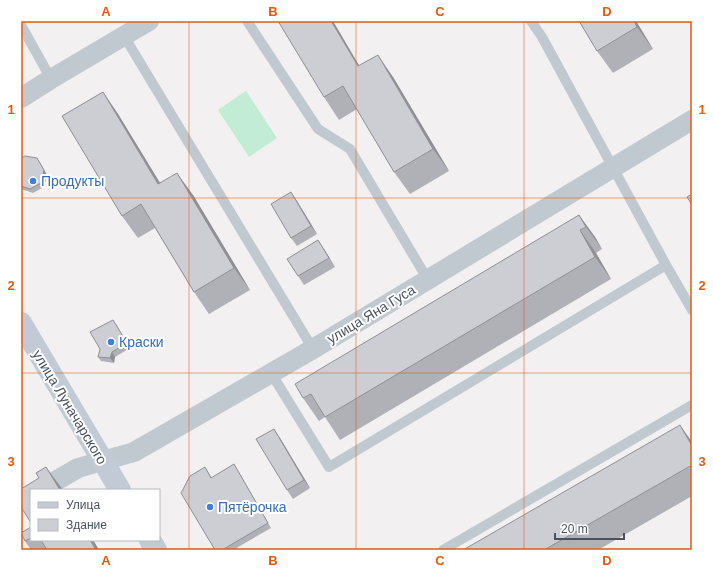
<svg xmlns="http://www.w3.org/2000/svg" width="713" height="571" viewBox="0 0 713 571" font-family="Helvetica,sans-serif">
<rect width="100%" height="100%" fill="#f2f0f0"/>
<path fill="#c2ecd5" d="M246,91L277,138L249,157L218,110Z"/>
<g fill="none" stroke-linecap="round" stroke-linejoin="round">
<path stroke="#c1c9d0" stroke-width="10" d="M247,21L318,129L350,149L428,280
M531,21L542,37L666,265L692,310
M21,25L51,79
M124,36L313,349
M271,373L329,467L666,265
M443,550L692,405"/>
<path stroke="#c1c9d0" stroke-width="20" d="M21,98L51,79L149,21
M40,490L78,468L134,452L313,349L692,120"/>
<path stroke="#c2cad5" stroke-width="22" d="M21,323L120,490
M150,540L156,550"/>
</g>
<path fill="#b0b1b6" d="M579,21H636L653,49L613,73L597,51Z
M359,65L393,77L449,171L410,194L394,172L357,109L339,120L324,97Z
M103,92L118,114L160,183L193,195L250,290L209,314L194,292L155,228L138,238L122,216Z
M21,158L40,163L47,175L44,187L33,193L21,189Z
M297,201L317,234L297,246L291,238Z
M579,215L595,237L602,249L596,253L611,279L340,440L325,417L319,421L303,398Z
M324,249L335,267L304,285L298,276Z
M116,324L130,348L115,357L114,363L101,361L98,357Z
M280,438L310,488L293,499L287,490Z
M692,442V496L598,550H463Z
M205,467L212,478L237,469L271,528L233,550H215Z
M31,527V540H93L99,550H31L25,541Z"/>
<path fill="#909094" d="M331,21H333L373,89L358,66Z
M634,21H636L653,49L637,27Z
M378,55L393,77L449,171L433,149Z
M103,92L118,114L174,206L158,184Z
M37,158L47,175L44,187L41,183Z
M177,173L193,195L250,290L234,268Z
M291,192L297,201L317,234L311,226Z
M579,215L595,237L602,249L586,227Z
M580,230L596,253L611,279L595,257Z
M318,240L324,249L335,267L329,258Z
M112,352L115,357L114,363L110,358Z
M680,425L692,442V446Z
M274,429L280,438L310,488L304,480Z
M46,467L63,490H60Z
M90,540H93L99,550H96Z"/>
<path fill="#cdced4" stroke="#909094" d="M278,21H331L358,66L378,55L433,149L394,172L343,86L324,97Z
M579,21H634L637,27L597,51Z
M103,92L158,184L177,173L234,268L194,292L141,204L122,216L62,116Z
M25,156L37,158L44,170L41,183L30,189L21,186V158Z
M291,192L311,226L291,238L271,204Z
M692,194V205L687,197Z
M579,215L586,227L580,230L595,257L325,417L311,394L303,398L295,384Z
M318,240L329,258L298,276L287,259Z
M113,320L127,343L112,352L110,358L98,357L100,349L90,332Z
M680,425L692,446V465L544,550H463Z
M274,429L304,480L287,490L256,439Z
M234,464L268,523L222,550H215L181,493L190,476L205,467L211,478Z
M46,467L60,490H31V523L21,507V489L39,478L36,473Z
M31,527V538L25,541L21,533Z
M41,540H90L96,550H47Z"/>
<path fill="none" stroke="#e8590c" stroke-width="1" stroke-opacity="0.55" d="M189,21V550M356,21V550M524,21V550M21,198H692M21,373H692"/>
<g fill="#3f7fe0" stroke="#fff" stroke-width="1.5">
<circle cx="33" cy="181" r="4"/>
<circle cx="111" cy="342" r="4"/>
<circle cx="210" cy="507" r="4"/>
</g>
<g text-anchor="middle" stroke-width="4" stroke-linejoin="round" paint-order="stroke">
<g font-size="14" fill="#366cbe" stroke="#fff" text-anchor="start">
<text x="41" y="186">Продукты</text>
<text x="119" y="347">Краски</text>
<text x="218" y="512">Пятёрочка</text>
</g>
<g font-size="14" fill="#49515c" stroke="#fff">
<text transform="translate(371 314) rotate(-31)" y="5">улица Яна Гуса</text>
<text transform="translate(70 407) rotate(59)" y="5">улица Луначарского</text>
</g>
</g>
<rect width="713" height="571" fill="none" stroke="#ffffff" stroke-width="44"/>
<rect x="30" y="489" width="130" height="52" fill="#ffffff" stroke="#b6b9be"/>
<rect x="38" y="502" width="20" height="6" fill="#c2cad5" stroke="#b6b9be"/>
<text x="66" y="509" font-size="12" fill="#49515c">Улица</text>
<rect x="38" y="519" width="20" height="12" fill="#cdced4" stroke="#b6b9be"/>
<text x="66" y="529" font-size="12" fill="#49515c">Здание</text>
<path d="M555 533v6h69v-6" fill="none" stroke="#49515c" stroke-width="2"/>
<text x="561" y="533" font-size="12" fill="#49515c" stroke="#ffffff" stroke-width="3" paint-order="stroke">20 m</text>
<rect x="22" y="22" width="669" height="527" fill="none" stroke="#e8590c" stroke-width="1.5"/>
<g font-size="13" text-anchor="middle" font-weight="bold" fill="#e8590c">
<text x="106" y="16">A</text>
<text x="273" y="16">B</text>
<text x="440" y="16">C</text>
<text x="607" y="16">D</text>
<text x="11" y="114">1</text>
<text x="702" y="114">1</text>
<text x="11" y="290">2</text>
<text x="702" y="290">2</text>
<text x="11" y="466">3</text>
<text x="702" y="466">3</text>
<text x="106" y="565">A</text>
<text x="273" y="565">B</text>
<text x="440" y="565">C</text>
<text x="607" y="565">D</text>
</g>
</svg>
